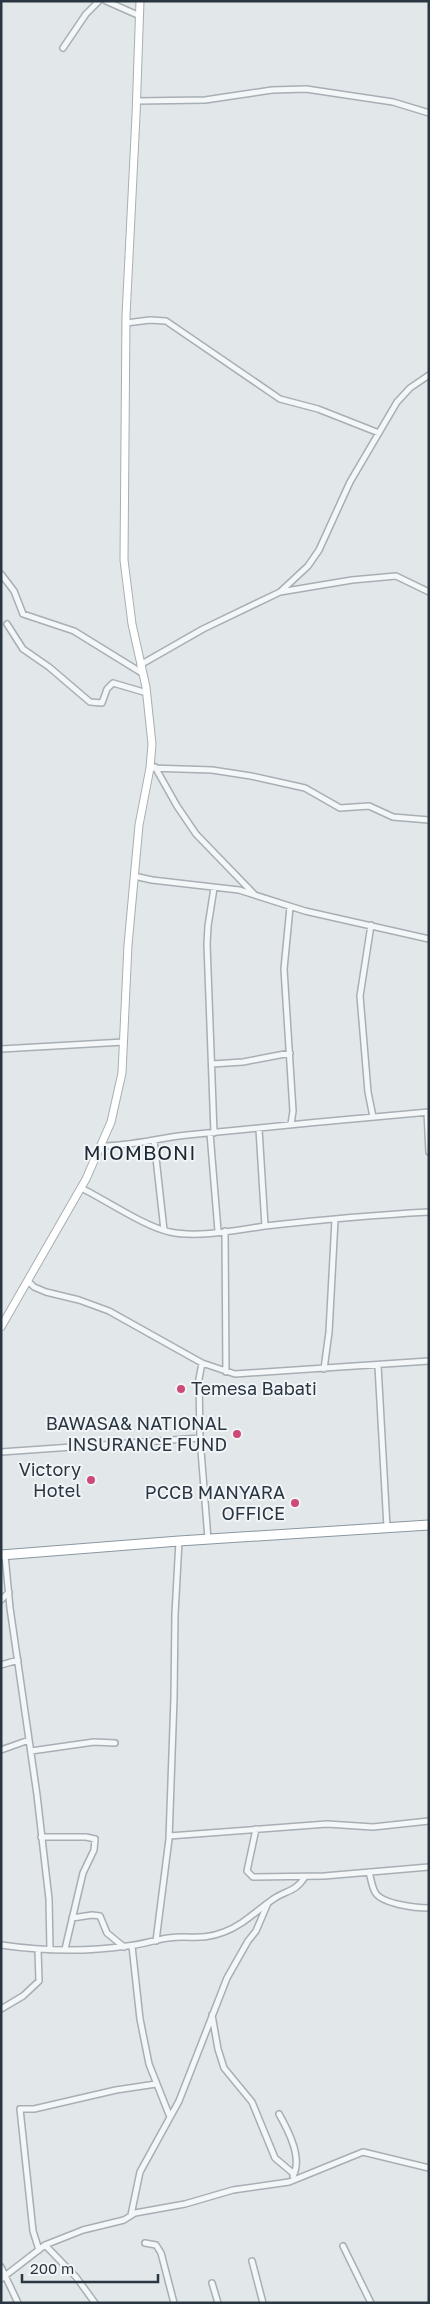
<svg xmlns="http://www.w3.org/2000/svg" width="430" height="2304" viewBox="0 0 430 2304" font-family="'Golos Text',sans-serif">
<rect width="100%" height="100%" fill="#e2e7ea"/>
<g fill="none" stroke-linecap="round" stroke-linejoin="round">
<defs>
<path id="street" d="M106,1L140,16
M63,48L86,14L99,1
M137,101L205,100L272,90L306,89L393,102L429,113
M126,323L150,320L166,321L280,399L318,409L379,433
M1,574L14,591L23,614L74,631L142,673
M280,592L308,566L319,550L350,482L397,402L410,388L429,375
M7,624L23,649L49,667L90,702L102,703L107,689L113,683L147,693
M140,665L203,629L280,592L352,580L396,576L429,592
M155,767L177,806L196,834L254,894
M150,768L212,770L251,776L305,788L340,808L369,806L393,817L429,820
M134,876L152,880L239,890L305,911L429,939
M290,907L284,969L293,1111L291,1124
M371,925L360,996L368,1092L373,1117
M1,1049L124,1042
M212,1064L243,1062L290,1053
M427,1112L429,1152
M259,1129L265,1226
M210,1133L218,1231
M214,1133L207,944L208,926L214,888
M154,1140L164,1230
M101,1146C131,1146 158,1138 187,1135C268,1127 348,1119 429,1112
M81,1188C106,1200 145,1227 170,1232C198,1238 237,1230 265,1226C319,1220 374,1215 429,1212
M225,1231L226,1372
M28,1281L34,1287L46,1292L79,1300L109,1311L202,1363L235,1374L429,1361
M202,1363L199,1379L200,1438L208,1539
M378,1366L387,1527
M324,1369L329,1332L335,1220
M1,1452L200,1438
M5,1555L10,1608L37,1795L49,1899L50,1950
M1,1600L9,1592
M1,1665L18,1660
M1,1750L29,1740
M31,1751L94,1742L115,1743
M256,1829L247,1871L253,1877L324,1876L429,1867
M169,1836L327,1824L373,1827L429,1821
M41,1837H86L95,1839L94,1850L83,1873L65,1949
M369,1872C371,1879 372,1887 375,1892C381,1904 416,1908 429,1908
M72,1918L92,1915L100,1916L107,1933L124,1947
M156,1941L169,1839L174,1698L175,1614L179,1541
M1,1945C42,1951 86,1952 127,1946C141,1945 154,1940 168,1938C190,1935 201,1941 224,1932C243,1925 256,1911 272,1900C285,1890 295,1893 305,1877
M132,1946L140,2019L149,2064L170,2117
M1,2009L23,1996L39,1981L38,1950
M212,2015L218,2049L224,2068L252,2102L275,2158L294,2174
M279,2114C288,2130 303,2158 293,2176
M131,2215L140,2172L179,2101L227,1978L248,1941L256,1931L268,1903
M145,2243L156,2245L161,2253L174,2303
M45,2245L76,2277L95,2303
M343,2246L371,2303
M39,2250L33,2231L20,2109H34L116,2090L156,2084
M252,2261L263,2303
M1,2267L18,2303
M1,2279L45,2245L83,2230L124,2220L135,2213L185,2204L233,2190L289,2182L363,2152L429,2168
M212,2283L218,2303"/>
<path id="secondary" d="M1,1327L86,1179L111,1122L122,1073L128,945L139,825L150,768L152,744L146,687L132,624L124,560L126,316L136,116L140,1"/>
<path id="highway" d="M1,1555L179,1541L429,1525"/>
</defs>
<use href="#street" stroke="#a7afb4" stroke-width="8"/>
<use href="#secondary" stroke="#a7afb4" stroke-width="9"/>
<use href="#highway" stroke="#8997a0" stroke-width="11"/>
<use href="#street" stroke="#f4f7f8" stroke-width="5"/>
<use href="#secondary" stroke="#fff" stroke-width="7"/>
<use href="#highway" stroke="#fff" stroke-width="9"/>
</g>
<g fill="#cd4977" stroke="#f1f5f7" stroke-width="2">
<circle cx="181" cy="1389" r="5"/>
<circle cx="237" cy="1434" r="5"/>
<circle cx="91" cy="1480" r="5"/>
<circle cx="295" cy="1503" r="5"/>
</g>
<g text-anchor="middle" stroke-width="4" stroke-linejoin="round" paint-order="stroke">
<g font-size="18" fill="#2a3742" stroke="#f1f5f7" text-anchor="end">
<text x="191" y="1395" text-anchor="start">Temesa Babati</text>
<text x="227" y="1430">BAWASA&amp; NATIONAL<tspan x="227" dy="21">INSURANCE FUND</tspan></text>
<text x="81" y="1476">Victory<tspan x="81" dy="21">Hotel</tspan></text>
<text x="285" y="1499">PCCB MANYARA<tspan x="285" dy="21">OFFICE</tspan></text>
</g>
<g font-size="20" letter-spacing="1" fill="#1c2833" stroke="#f1f5f7">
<text x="140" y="1160">MIOMBONI</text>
</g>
</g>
<rect width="430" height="2304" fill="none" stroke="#2a3742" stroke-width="5"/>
<path d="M22 2274v8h136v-8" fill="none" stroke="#2a3742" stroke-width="2.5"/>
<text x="30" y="2274" font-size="15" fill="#2a3742" stroke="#f1f5f7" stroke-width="4" paint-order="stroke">200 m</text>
</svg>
